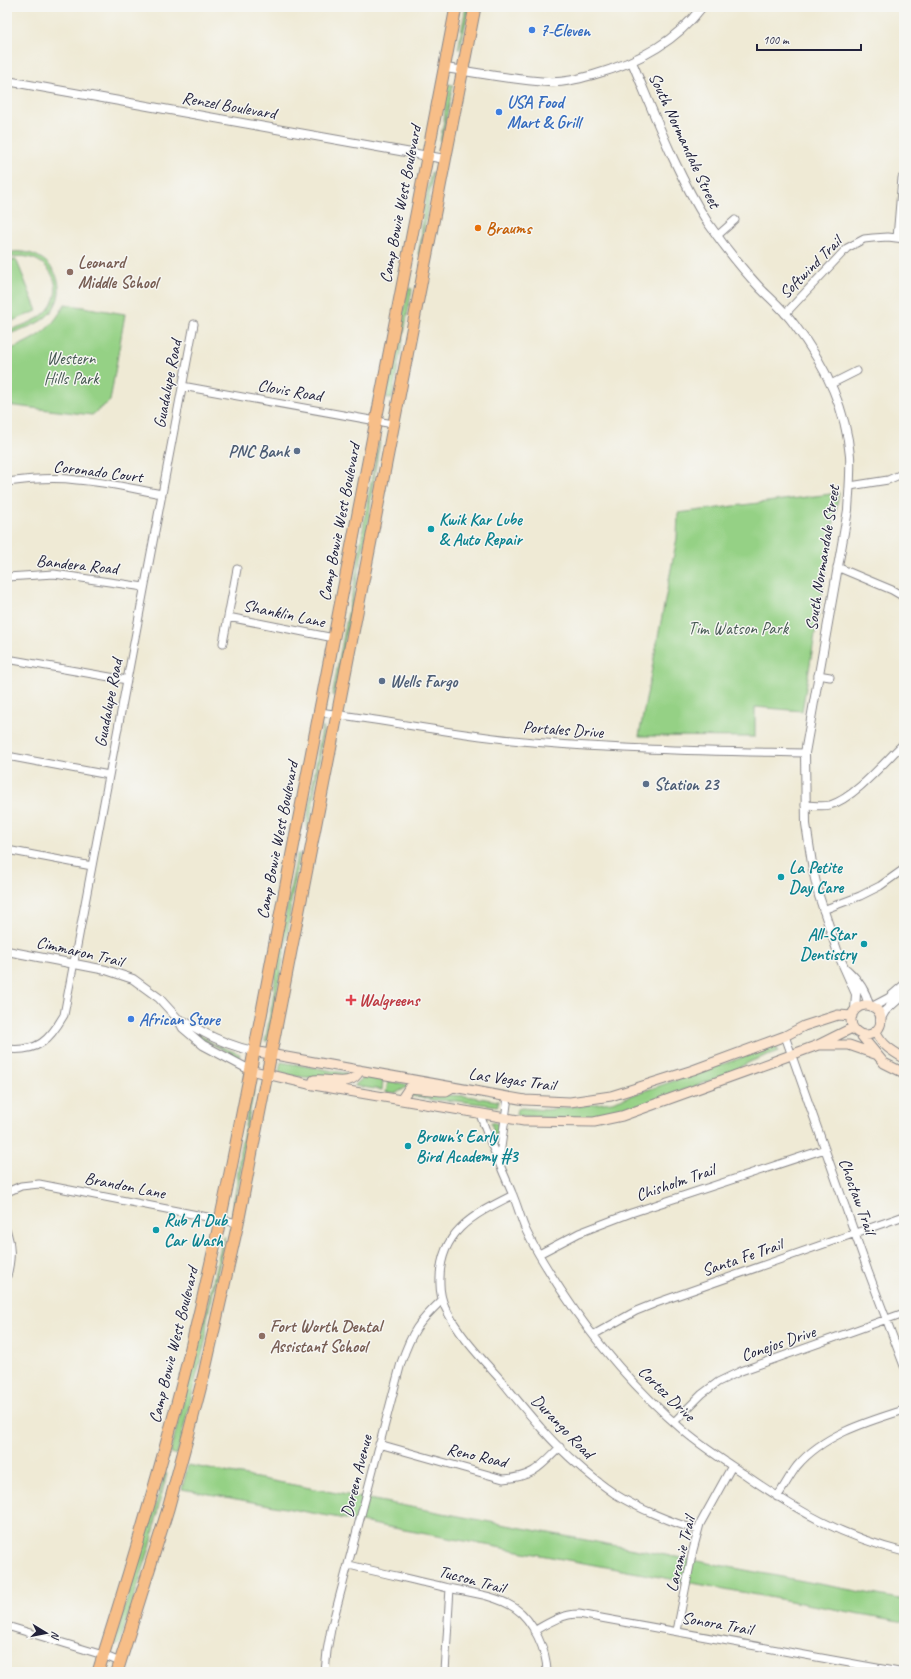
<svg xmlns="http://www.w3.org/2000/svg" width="911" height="1679" viewBox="0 0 911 1679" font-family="Caveat,sans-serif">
<rect width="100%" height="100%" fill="#f6f6f2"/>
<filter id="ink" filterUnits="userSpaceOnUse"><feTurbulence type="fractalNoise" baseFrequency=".025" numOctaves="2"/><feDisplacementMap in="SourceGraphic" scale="8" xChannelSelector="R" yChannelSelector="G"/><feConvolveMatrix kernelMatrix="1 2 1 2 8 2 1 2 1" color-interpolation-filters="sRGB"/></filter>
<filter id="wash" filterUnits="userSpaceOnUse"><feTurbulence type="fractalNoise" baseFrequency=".012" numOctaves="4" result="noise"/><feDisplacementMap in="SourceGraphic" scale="16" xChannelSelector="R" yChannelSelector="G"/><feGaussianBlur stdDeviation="0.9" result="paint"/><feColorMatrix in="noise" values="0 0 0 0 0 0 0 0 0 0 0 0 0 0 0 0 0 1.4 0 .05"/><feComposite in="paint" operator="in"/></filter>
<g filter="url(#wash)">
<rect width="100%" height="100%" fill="#efead5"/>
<path fill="#95d185" stroke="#5c7a60" d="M466,7H468V13L460,49H458Z
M448,84L453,85L442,142L440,141L444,120L446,94Z
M431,172L433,173L420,255L418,254L421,240L423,212Z
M13,252C47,248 74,284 50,313C40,325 21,329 7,335V331C20,326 36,322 46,312C72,284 41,246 7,259V255Z
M16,259L37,311L7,323V263Z
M408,288L412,289L392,399L386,398Z
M65,304L125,314L110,401L92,415L7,405V351C36,338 50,332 65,304Z
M379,440H380L371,498L369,520L334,696L332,695L356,573L368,498Z
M839,493L802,711L755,707V737L639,736L677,538L678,513Z
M322,727L324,728L309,828H306Z
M297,854H300L291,902L288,932L268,1041H265L274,992L276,964Z
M191,1029L214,1044L240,1054L239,1058L200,1038L190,1030Z
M776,1046L778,1051L752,1061L728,1073L699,1085L617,1112L592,1117L568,1118H544L516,1115L517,1109L522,1108L546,1110L612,1102Z
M281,1062L346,1073L348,1077C332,1077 291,1080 279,1071Z
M364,1077L383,1080L382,1090L355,1086V1085Z
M388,1081L411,1085L396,1093L386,1092Z
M253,1084H255L246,1131L240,1179L234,1209H232L236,1189L240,1151Z
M409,1093L466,1096L498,1101V1106L457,1101L433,1100L408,1095Z
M491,1122L499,1124L497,1137H495Z
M223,1236L225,1237L207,1319L206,1338L177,1455L170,1453L202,1331Z
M188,1465L904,1600V1622L182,1489Z
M165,1473L167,1474L158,1509L152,1541L119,1645L114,1644Z"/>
</g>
<g filter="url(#ink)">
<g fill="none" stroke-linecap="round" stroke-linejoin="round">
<defs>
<path id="minor" d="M717,236L735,220
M897,238L902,178
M785,314L847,248L864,239L873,238L888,237L904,239
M831,384L857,371
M182,386L393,424
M7,482C30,479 54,477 77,480C106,482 134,489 162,494
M850,486L888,480L904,473
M837,567L892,590L904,597
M7,577L54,574L144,587
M228,617L334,638
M223,643L237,569
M7,659L127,680
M818,675L830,677
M319,712C391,721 461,736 533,742C623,750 714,751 805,753
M7,756L109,775
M805,805C813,805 822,807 830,805C855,798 885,761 904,743
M7,850L92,866
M823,910L860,896L880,886L904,869
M785,1036L868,1271L904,1366
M7,1049C38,1052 49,1041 64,1015L194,324
M480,1114C489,1141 501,1167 512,1193C517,1204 520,1216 524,1226C534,1249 548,1270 561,1290C595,1342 637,1391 685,1432C704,1448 726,1462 747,1476C799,1512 842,1536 904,1552
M499,1162L508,1097
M7,1192L21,1186L39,1184L238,1223
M513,1195C473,1215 438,1232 440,1284C440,1292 442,1300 445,1307C457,1333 481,1358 500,1379C524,1408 548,1439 577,1464C589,1475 602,1485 615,1494C637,1508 673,1523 698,1530
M7,1232C12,1247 11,1260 7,1276
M539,1254L579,1233L631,1213L825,1149
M593,1335L636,1311L656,1303L904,1216
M674,1422L702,1394L718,1382L741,1371L904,1313
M379,1444L503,1479C533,1477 540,1467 560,1447
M777,1497C784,1487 790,1475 797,1466C823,1435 866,1422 904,1410
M349,1565C382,1573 415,1580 448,1588C471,1593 495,1595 515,1608C533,1620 547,1651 547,1672
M7,1626L103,1655L120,1662
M534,1631C548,1623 562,1614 579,1614L899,1672
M677,1631L693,1550L700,1524L732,1466
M325,1672L327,1651L331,1629L401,1363C412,1331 418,1323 442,1300
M445,1672L450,1588"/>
<path id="tertiary" d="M632,62C655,116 676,173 708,223C724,246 742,269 761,289C772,300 785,311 794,324C823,362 846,407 850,456C851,474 849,492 848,510L805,753L806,824L813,870L819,896L839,956L856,994L855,1010
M445,68C479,73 513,80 548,82C563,83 578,79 593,75C636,63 675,43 702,7
M7,81L445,159
M7,951L106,970L133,979L159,998L178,1019L183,1028L203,1045L250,1070
M847,970C857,979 866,992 869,1005
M872,1007L889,998L904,985
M178,1019C190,1023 193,1027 203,1032C219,1041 236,1047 253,1051
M880,1020L885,1011L904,994"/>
<path id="secondary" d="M851 1020a15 15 0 1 1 30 0a15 15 0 1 1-30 0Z
M876,1032C882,1045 892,1051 904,1058
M860,1034L884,1063L904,1073
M819,1045H849L875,1054
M253,1051L525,1100L570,1102L611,1096L693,1070L785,1036L804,1026L838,1015L852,1016
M250,1070L308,1084L524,1121L594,1122L622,1116L772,1062L818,1045L852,1028L856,1031
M314,1080C331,1078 351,1089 360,1070
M401,1100L409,1088L441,1091H446L453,1087"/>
<path id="primary" d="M98,1672C129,1574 159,1476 184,1376C230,1193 262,1007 298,822C351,551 404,279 456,7
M117,1672L168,1509L189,1432L204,1374L238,1223L475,7"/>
</defs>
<use href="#minor" stroke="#888688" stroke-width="9"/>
<use href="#tertiary" stroke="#888688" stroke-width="10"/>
<use href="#secondary" stroke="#888688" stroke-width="11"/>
<use href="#primary" stroke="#888688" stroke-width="13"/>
<use href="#minor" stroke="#fff" stroke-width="7"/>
<use href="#tertiary" stroke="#fff" stroke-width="8"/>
<use href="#secondary" stroke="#fce5cf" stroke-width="9"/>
<use href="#primary" stroke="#f7be88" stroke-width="11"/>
</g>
</g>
<g fill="#3f7fe0" stroke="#f6f6f2" stroke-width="1.5">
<circle cx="532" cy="30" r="4"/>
<circle cx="499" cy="112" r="4"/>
<circle cx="131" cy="1019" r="4"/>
</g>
<circle fill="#e8710a" stroke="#f6f6f2" stroke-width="1.5" cx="478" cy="228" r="4"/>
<g fill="#8d6e63" stroke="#f6f6f2" stroke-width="1.5">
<circle cx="70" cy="272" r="4"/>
<circle cx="262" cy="1336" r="4"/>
</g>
<g fill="#5c6f8a" stroke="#f6f6f2" stroke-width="1.5">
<circle cx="297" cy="451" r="4"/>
<circle cx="382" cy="681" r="4"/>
<circle cx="646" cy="784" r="4"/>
</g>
<g fill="#0f9aa8" stroke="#f6f6f2" stroke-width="1.5">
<circle cx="431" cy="529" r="4"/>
<circle cx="781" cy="877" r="4"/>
<circle cx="864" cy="944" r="4"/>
<circle cx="408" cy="1146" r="4"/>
<circle cx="156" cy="1230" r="4"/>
</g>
<path fill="#e0444e" stroke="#f6f6f2" stroke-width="1.5" d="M349 994h4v4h4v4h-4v4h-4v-4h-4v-4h4z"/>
<g text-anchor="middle" stroke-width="3" stroke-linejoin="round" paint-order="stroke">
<g font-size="17" font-weight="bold" fill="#366cbe" stroke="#f6f6f2" text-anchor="start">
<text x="540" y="36">7-Eleven</text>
<text x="507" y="108">USA Food<tspan x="507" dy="20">Mart &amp; Grill</tspan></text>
<text x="139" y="1025">African Store</text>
</g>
<g font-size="17" fill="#22223b" stroke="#f6f6f2">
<text transform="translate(229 105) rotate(10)" y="6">Renzel Boulevard</text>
<text transform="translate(685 140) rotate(65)" y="6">South Normandale Street</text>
<text transform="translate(400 204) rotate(-79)" y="6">Camp Bowie West Boulevard</text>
<text transform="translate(810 267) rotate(-45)" y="6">Softwind Trail</text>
<text transform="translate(167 384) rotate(-79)" y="6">Guadalupe Road</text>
<text transform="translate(290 390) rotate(10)" y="6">Clovis Road</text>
<text transform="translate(98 471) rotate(7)" y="6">Coronado Court</text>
<text transform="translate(339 522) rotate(-79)" y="6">Camp Bowie West Boulevard</text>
<text transform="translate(822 558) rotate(-81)" y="6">South Normandale Street</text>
<text transform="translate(77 564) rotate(6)" y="6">Bandera Road</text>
<text transform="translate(284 613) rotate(12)" y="6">Shanklin Lane</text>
<text transform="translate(108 703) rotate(-79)" y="6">Guadalupe Road</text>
<text transform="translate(563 729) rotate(4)" y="6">Portales Drive</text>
<text transform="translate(277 840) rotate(-79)" y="6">Camp Bowie West Boulevard</text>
<text transform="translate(80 951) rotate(13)" y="6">Cimmaron Trail</text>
<text transform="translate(512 1079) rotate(8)" y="6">Las Vegas Trail</text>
<text transform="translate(675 1182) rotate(-19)" y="6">Chisholm Trail</text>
<text transform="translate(125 1185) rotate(11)" y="6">Brandon Lane</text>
<text transform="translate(858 1196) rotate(70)" y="6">Choctaw Trail</text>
<text transform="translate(742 1257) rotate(-19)" y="6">Santa Fe Trail</text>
<text transform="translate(778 1343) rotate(-19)" y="6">Conejos Drive</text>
<text transform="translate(173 1345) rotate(-76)" y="6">Camp Bowie West Boulevard</text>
<text transform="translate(667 1393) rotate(44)" y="6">Cortez Drive</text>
<text transform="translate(563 1426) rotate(46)" y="6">Durango Road</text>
<text transform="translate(477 1455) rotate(13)" y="6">Reno Road</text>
<text transform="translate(356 1476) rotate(-76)" y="6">Doreen Avenue</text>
<text transform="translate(680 1554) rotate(-76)" y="6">Laramie Trail</text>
<text transform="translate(472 1579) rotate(15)" y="6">Tucson Trail</text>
<text transform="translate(717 1623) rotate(10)" y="6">Sonora Trail</text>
</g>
<g font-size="17" font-weight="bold" fill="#c56008" stroke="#f6f6f2" text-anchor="start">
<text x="486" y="234">Braums</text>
</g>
<g font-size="17" font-weight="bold" fill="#785e54" stroke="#f6f6f2" text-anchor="start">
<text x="78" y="268">Leonard<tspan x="78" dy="20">Middle School</tspan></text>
<text x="270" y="1332">Fort Worth Dental<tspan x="270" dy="20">Assistant School</tspan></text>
</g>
<g font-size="17" fill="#445751" stroke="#f6f6f2">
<text x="71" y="364">Western<tspan x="71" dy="20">Hills Park</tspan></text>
<text x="738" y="634">Tim Watson Park</text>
</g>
<g font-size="17" font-weight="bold" fill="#4e5e75" stroke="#f6f6f2" text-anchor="start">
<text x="289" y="457" text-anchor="end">PNC Bank</text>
<text x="390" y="687">Wells Fargo</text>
<text x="654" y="790">Station 23</text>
</g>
<g font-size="17" font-weight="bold" fill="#0d838f" stroke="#f6f6f2" text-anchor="start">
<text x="439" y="525">Kwik Kar Lube<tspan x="439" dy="20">&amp; Auto Repair</tspan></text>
<text x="789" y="873">La Petite<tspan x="789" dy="20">Day Care</tspan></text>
<text x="856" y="940" text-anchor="end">All-Star<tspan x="856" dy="20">Dentistry</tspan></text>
<text x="416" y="1142">Brown's Early<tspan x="416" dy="20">Bird Academy #3</tspan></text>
<text x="164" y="1226">Rub A Dub<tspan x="164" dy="20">Car Wash</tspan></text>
</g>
<g font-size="17" font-weight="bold" fill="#be3a42" stroke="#f6f6f2" text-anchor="start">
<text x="359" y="1006">Walgreens</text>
</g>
</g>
<rect width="911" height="1679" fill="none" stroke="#f6f6f2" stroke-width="24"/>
<g transform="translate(46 1633) rotate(100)" stroke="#f6f6f2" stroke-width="3" paint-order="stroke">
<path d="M0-3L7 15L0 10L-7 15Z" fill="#22223b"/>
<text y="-6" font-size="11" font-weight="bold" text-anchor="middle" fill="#22223b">N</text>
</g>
<path d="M757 44v6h104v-6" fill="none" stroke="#22223b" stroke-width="2"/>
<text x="763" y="44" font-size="12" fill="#22223b" stroke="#f6f6f2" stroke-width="3" paint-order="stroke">100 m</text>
</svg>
